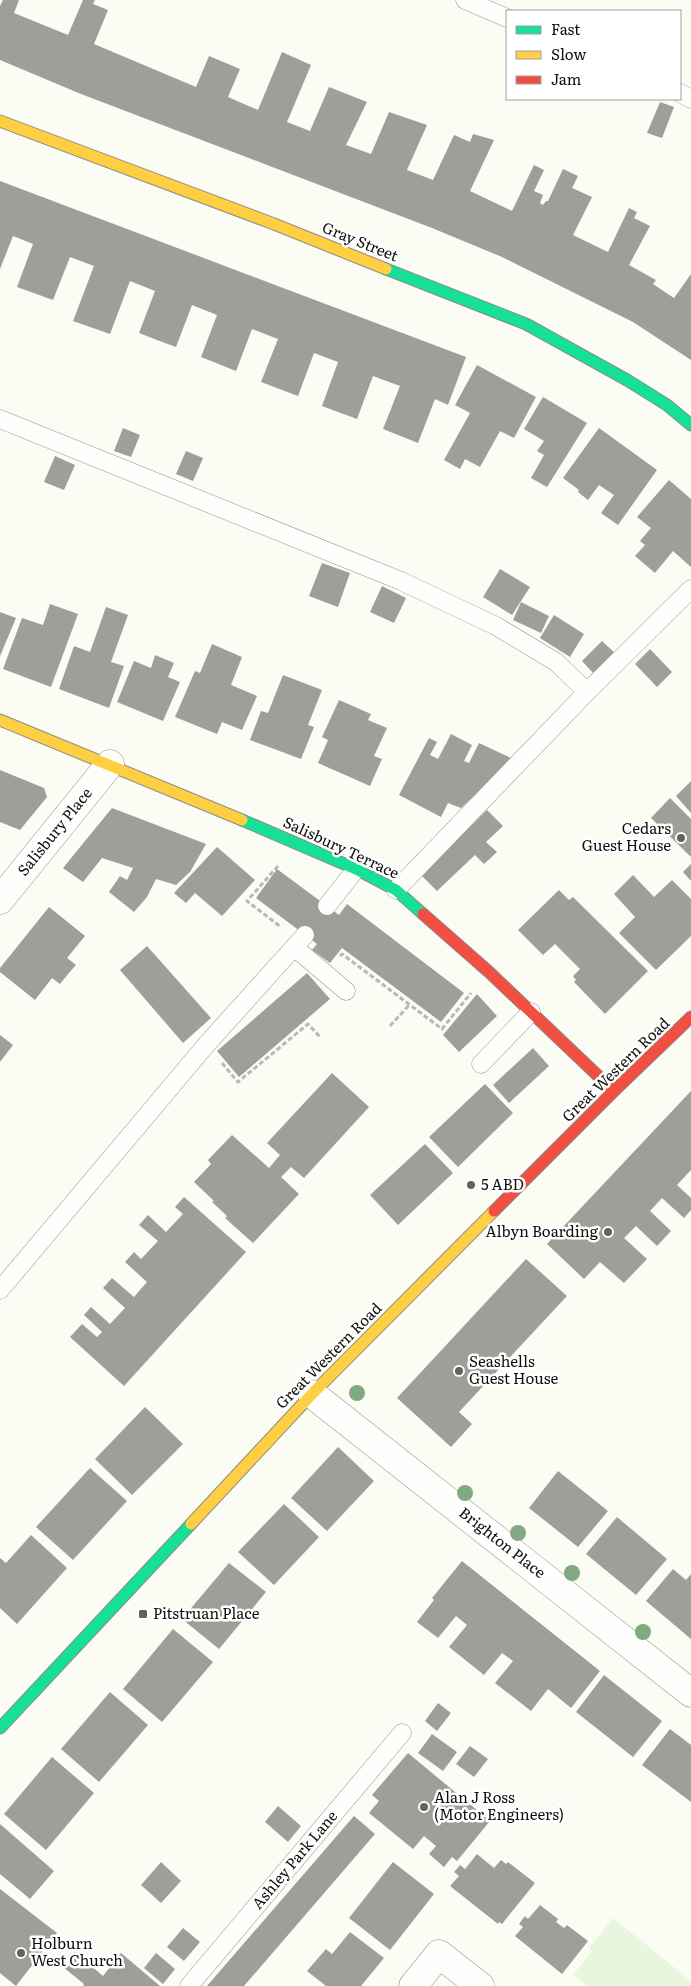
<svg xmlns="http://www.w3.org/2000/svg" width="691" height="1986" viewBox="0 0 691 1986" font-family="Literata,serif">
<rect width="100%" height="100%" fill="#fbfcf4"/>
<path fill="#e8f6de" d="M613,1918L691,1981V1986H587L573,1975L592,1951L589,1948Z"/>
<path fill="#9f9e99" d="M3,0H19L14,13L68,35L83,0H95L93,4L108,10L94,44L196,87L209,56L240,69L228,97L258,110L282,52L311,65L287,122L310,131L329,87L367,102L346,145L371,154L389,112L427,125L407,170L433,180L454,135L470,142L473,134L494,140L470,191L512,211L534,165L544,170L534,191L543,195L540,203L543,205L546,201H548L563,169L578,176L572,188L592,197L573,235L608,252L629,208L637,212L634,218L650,226L629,265L656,280L653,284L674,298L691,274V360L633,322L502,257L432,228L81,94L0,60V6Z
M660,102L674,107L662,138L647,133Z
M0,181L466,357L448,405L435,399L418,443L383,429L400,386L373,376L357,419L322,406L338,362L314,353L298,396L261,382L278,339L252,329L236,371L201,357L217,315L192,305L176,347L157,340L139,333L155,291L130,281L110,334L73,321L94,266L70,257L53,300L17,287L33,244L13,236L0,269Z
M477,365L536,397L514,438L500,431L480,467L465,459L460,469L444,460L470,413L455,405Z
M543,397L587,423L547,487L531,478L544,455L537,451L544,441L524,429Z
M123,428L140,435L131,457L114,451Z
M599,428L657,470L618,525L601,513L614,495L599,485L588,500L578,492L579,490L563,478Z
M186,451L203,458L193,481L176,474Z
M55,456L75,465L64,490L44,482Z
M669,480L691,499V567L673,551L655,573L635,556L645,545L640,541L651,528L637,517Z
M322,563L350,573L338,607L309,596Z
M500,569L530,587L512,615L483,597Z
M382,586L406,598L394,623L370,612Z
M521,602L549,616L541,633L513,620Z
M50,604L78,614L51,687L3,669L22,618L43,625Z
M106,607L128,615L111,662L124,666L109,708L59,689L74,646L90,652Z
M0,612L16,618L0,656Z
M554,615L584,634L570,657L540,638Z
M602,641L616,654L595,675L582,661Z
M212,644L242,657L231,685L257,696L242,730L222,722L217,734L175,717L195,671L200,673Z
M650,649L672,672L657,687L635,664Z
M155,655L174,663L168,677L180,682L163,721L117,702L134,661L151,668Z
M283,675L322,690L308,725L314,727L301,759L250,740L261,711L268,713Z
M339,700L371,714L368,720L387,728L374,756L382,759L370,786L318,763L328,740L322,737Z
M451,734L472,745L464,761L469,763L479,743L513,759L461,808L448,803L441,817L399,795L429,738L437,742L430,755L438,759Z
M0,770L44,788L47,797L20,830L0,822Z
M691,781V813L676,796Z
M670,798L691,819V857L651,818Z
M112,808L206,844L190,872L176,885L156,879L147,897L134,912L109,892L120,876L127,880L133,868L102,858L83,882L63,868Z
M487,810L503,826L486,842L497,852L484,864L475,855L437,891L421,875Z
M217,847L255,880L222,916L195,893L186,903L174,893Z
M691,864V881L683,872Z
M277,869L339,915L347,904L464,993L441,1022L342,948L330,963L312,950L317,944L256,898Z
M633,875L654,897L672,880L691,899V936L656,970L619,933L635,917L614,894Z
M559,890L569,900L573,897L648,971L605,1014L574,982L576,980L573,976L580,969L555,944L543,955L518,930Z
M49,907L85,936L67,958L76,965L68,974L60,984L52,978L35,1000L0,972V968Z
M147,946L211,1018L183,1043L120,970Z
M307,973L330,999L239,1077L217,1051Z
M477,994L497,1016L459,1052L443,1035Z
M0,1035L13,1045L0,1062Z
M533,1048L549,1066L509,1103L493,1085Z
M332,1073L369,1107L304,1178L291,1167L281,1177L299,1194L253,1243L225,1218L227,1216L212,1202L214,1201L194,1182L211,1164L208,1160L232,1135L269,1168L280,1155L267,1143Z
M485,1084L513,1113L458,1167L429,1137Z
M691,1091V1170L677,1185L691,1198V1210L684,1218L662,1198L650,1211L671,1231L657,1246L636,1226L624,1238L647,1259L624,1283L600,1262L584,1279L547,1244Z
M425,1144L453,1173L398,1225L370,1195Z
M184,1197L246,1252L124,1386L70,1337L82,1324L97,1337L102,1332L84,1315L91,1307L110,1324L125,1308L103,1288L112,1278L134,1297L147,1282L125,1262L134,1252L141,1259L158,1241L139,1225L148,1215L166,1232L183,1214L175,1207Z
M526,1259L567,1296L459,1412L472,1424L451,1447L397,1398Z
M145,1407L183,1444L132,1495L95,1459Z
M338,1447L374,1481L327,1531L291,1498Z
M90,1468L127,1501L73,1560L36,1527Z
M558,1471L608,1511L578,1547L529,1508Z
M284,1504L319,1537L274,1585L238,1552Z
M617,1517L667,1559L636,1595L586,1554Z
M31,1535L67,1568L17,1624L0,1608V1558L6,1563Z
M462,1561L600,1671L571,1708L548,1689L531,1711L495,1683L513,1661L502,1653L484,1675L449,1647L467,1625L456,1616L438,1638L417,1622L434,1600L432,1598Z
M229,1563L266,1592L219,1649L182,1619Z
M673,1569L686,1580L691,1574V1639L646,1601Z
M173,1629L213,1662L162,1722L123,1689Z
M604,1675L662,1721L633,1757L576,1712Z
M110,1692L148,1725L99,1782L61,1749Z
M438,1703L451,1713L437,1731L425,1721Z
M670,1729L691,1745V1802L642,1765Z
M432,1734L457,1752L443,1771L418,1753Z
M470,1746L488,1759L474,1777L456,1764Z
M408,1753L490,1821L457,1861L452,1857L444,1867L429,1854L436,1846L424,1836L413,1849L369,1813L379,1801L372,1795Z
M52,1757L94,1793L46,1850L4,1814Z
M278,1806L301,1826L288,1842L265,1822Z
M354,1816L375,1834L244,1986H207Z
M0,1824L54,1871L30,1899L0,1874Z
M477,1854L494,1868L501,1860L506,1864L508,1862L535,1883L502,1924L499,1922L498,1924L450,1886L459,1876L454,1872L460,1865L465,1869Z
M161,1862L181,1881L161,1903L141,1885Z
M393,1862L434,1894L390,1950L349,1918Z
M0,1889L57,1933L16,1986L0,1973Z
M540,1905L558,1919L556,1922L564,1928L567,1925L588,1941L562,1974L515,1936L523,1927L519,1924L525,1916L528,1919Z
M183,1928L200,1942L184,1961L167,1947Z
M350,1932L384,1958L361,1986H326L307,1971L326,1949L332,1954Z
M75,1952L103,1976L121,1953L160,1986H83L84,1984L63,1967Z
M156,1953L175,1969L163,1984L144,1968Z"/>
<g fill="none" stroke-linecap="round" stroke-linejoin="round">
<defs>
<path id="lane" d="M465,0L507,18
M680,93L691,99
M0,419L401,581L496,626L556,662L587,692
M396,890L587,692L691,589
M327,906L356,869
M294,947L346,991
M481,1064L531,1012
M0,1290L206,1045L305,935
M189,1986L402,1733"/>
<path id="street" d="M0,900L110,764
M312,1394L691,1693
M413,1986L439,1954L480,1986"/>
<path id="fast" d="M386,269L526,324L627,380L667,405L691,425
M242,820L356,869L396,890L423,914
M0,1728L191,1524"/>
<path id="slow" d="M0,121L274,224L386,269
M0,720L242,820
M191,1524L312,1394L494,1211"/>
<path id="jam" d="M423,914L489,972L614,1091
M494,1211L614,1091L691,1017"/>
</defs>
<use href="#lane" stroke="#959692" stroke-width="19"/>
<use href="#street" stroke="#959692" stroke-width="29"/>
<use href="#fast" stroke="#8c8c89" stroke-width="13"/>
<use href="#slow" stroke="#8c8c89" stroke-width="13"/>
<use href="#jam" stroke="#8c8c89" stroke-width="13"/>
<path stroke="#b9b9b8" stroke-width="3" stroke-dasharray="5 2.5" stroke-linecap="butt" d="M278,866L247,901L281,927
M340,956L342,954L442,1029L471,993
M390,1026L410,1004
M222,1063L238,1082L308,1024L321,1038"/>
<use href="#lane" stroke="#fefffd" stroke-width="18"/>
<use href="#street" stroke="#fefffd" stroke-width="28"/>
<use href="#fast" stroke="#16e098" stroke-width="11"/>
<use href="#slow" stroke="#ffcf43" stroke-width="11"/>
<use href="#jam" stroke="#f24e42" stroke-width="11"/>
</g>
<g fill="#81aa82">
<circle cx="357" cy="1393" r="8"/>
<circle cx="465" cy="1493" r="8"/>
<circle cx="518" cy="1533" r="8"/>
<circle cx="572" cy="1573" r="8"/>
<circle cx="643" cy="1632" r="8"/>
</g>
<g fill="#62625f" stroke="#fff" stroke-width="2">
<circle cx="681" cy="838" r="5"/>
<circle cx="471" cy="1185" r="5"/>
<circle cx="608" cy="1232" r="5"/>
<circle cx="459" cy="1371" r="5"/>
<rect x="138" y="1609" width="10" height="10" rx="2.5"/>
<circle cx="424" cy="1807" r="5"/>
<circle cx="21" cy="1953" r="5"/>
</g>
<g text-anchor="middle" stroke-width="5" stroke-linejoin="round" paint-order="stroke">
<g font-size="15" fill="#0f0f0f" stroke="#fff">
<text transform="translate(360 242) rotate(22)" y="5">Gray Street</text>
<text transform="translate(55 832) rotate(-51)" y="5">Salisbury Place</text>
<text transform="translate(341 848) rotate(25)" y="5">Salisbury Terrace</text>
<text transform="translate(616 1070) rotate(-44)" y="5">Great Western Road</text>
<text transform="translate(329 1356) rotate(-45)" y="5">Great Western Road</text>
<text transform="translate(502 1543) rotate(38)" y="5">Brighton Place</text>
<text transform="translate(295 1860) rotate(-50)" y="5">Ashley Park Lane</text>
</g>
<g font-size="15" fill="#0f0f0f" stroke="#fff" text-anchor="start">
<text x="671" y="834" text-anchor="end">Cedars<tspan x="671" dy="17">Guest House</tspan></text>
<text x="481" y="1190">5 ABD</text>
<text x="598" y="1237" text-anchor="end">Albyn Boarding</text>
<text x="469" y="1367">Seashells<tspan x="469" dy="17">Guest House</tspan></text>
<text x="153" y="1619">Pitstruan Place</text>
<text x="434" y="1803">Alan J Ross<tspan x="434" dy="17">(Motor Engineers)</tspan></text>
<text x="31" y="1949">Holburn<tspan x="31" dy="17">West Church</tspan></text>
</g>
</g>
<rect x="506" y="10" width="175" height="90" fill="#ffffff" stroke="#9f9f9f"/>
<rect x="516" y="26" width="25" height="8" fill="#16e098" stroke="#9f9f9f"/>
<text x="551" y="35" font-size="15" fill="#0f0f0f">Fast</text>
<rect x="516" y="51" width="25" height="8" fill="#ffcf43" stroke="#9f9f9f"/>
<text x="551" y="60" font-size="15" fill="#0f0f0f">Slow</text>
<rect x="516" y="76" width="25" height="8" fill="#f24e42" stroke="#9f9f9f"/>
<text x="551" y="85" font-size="15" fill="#0f0f0f">Jam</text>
</svg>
